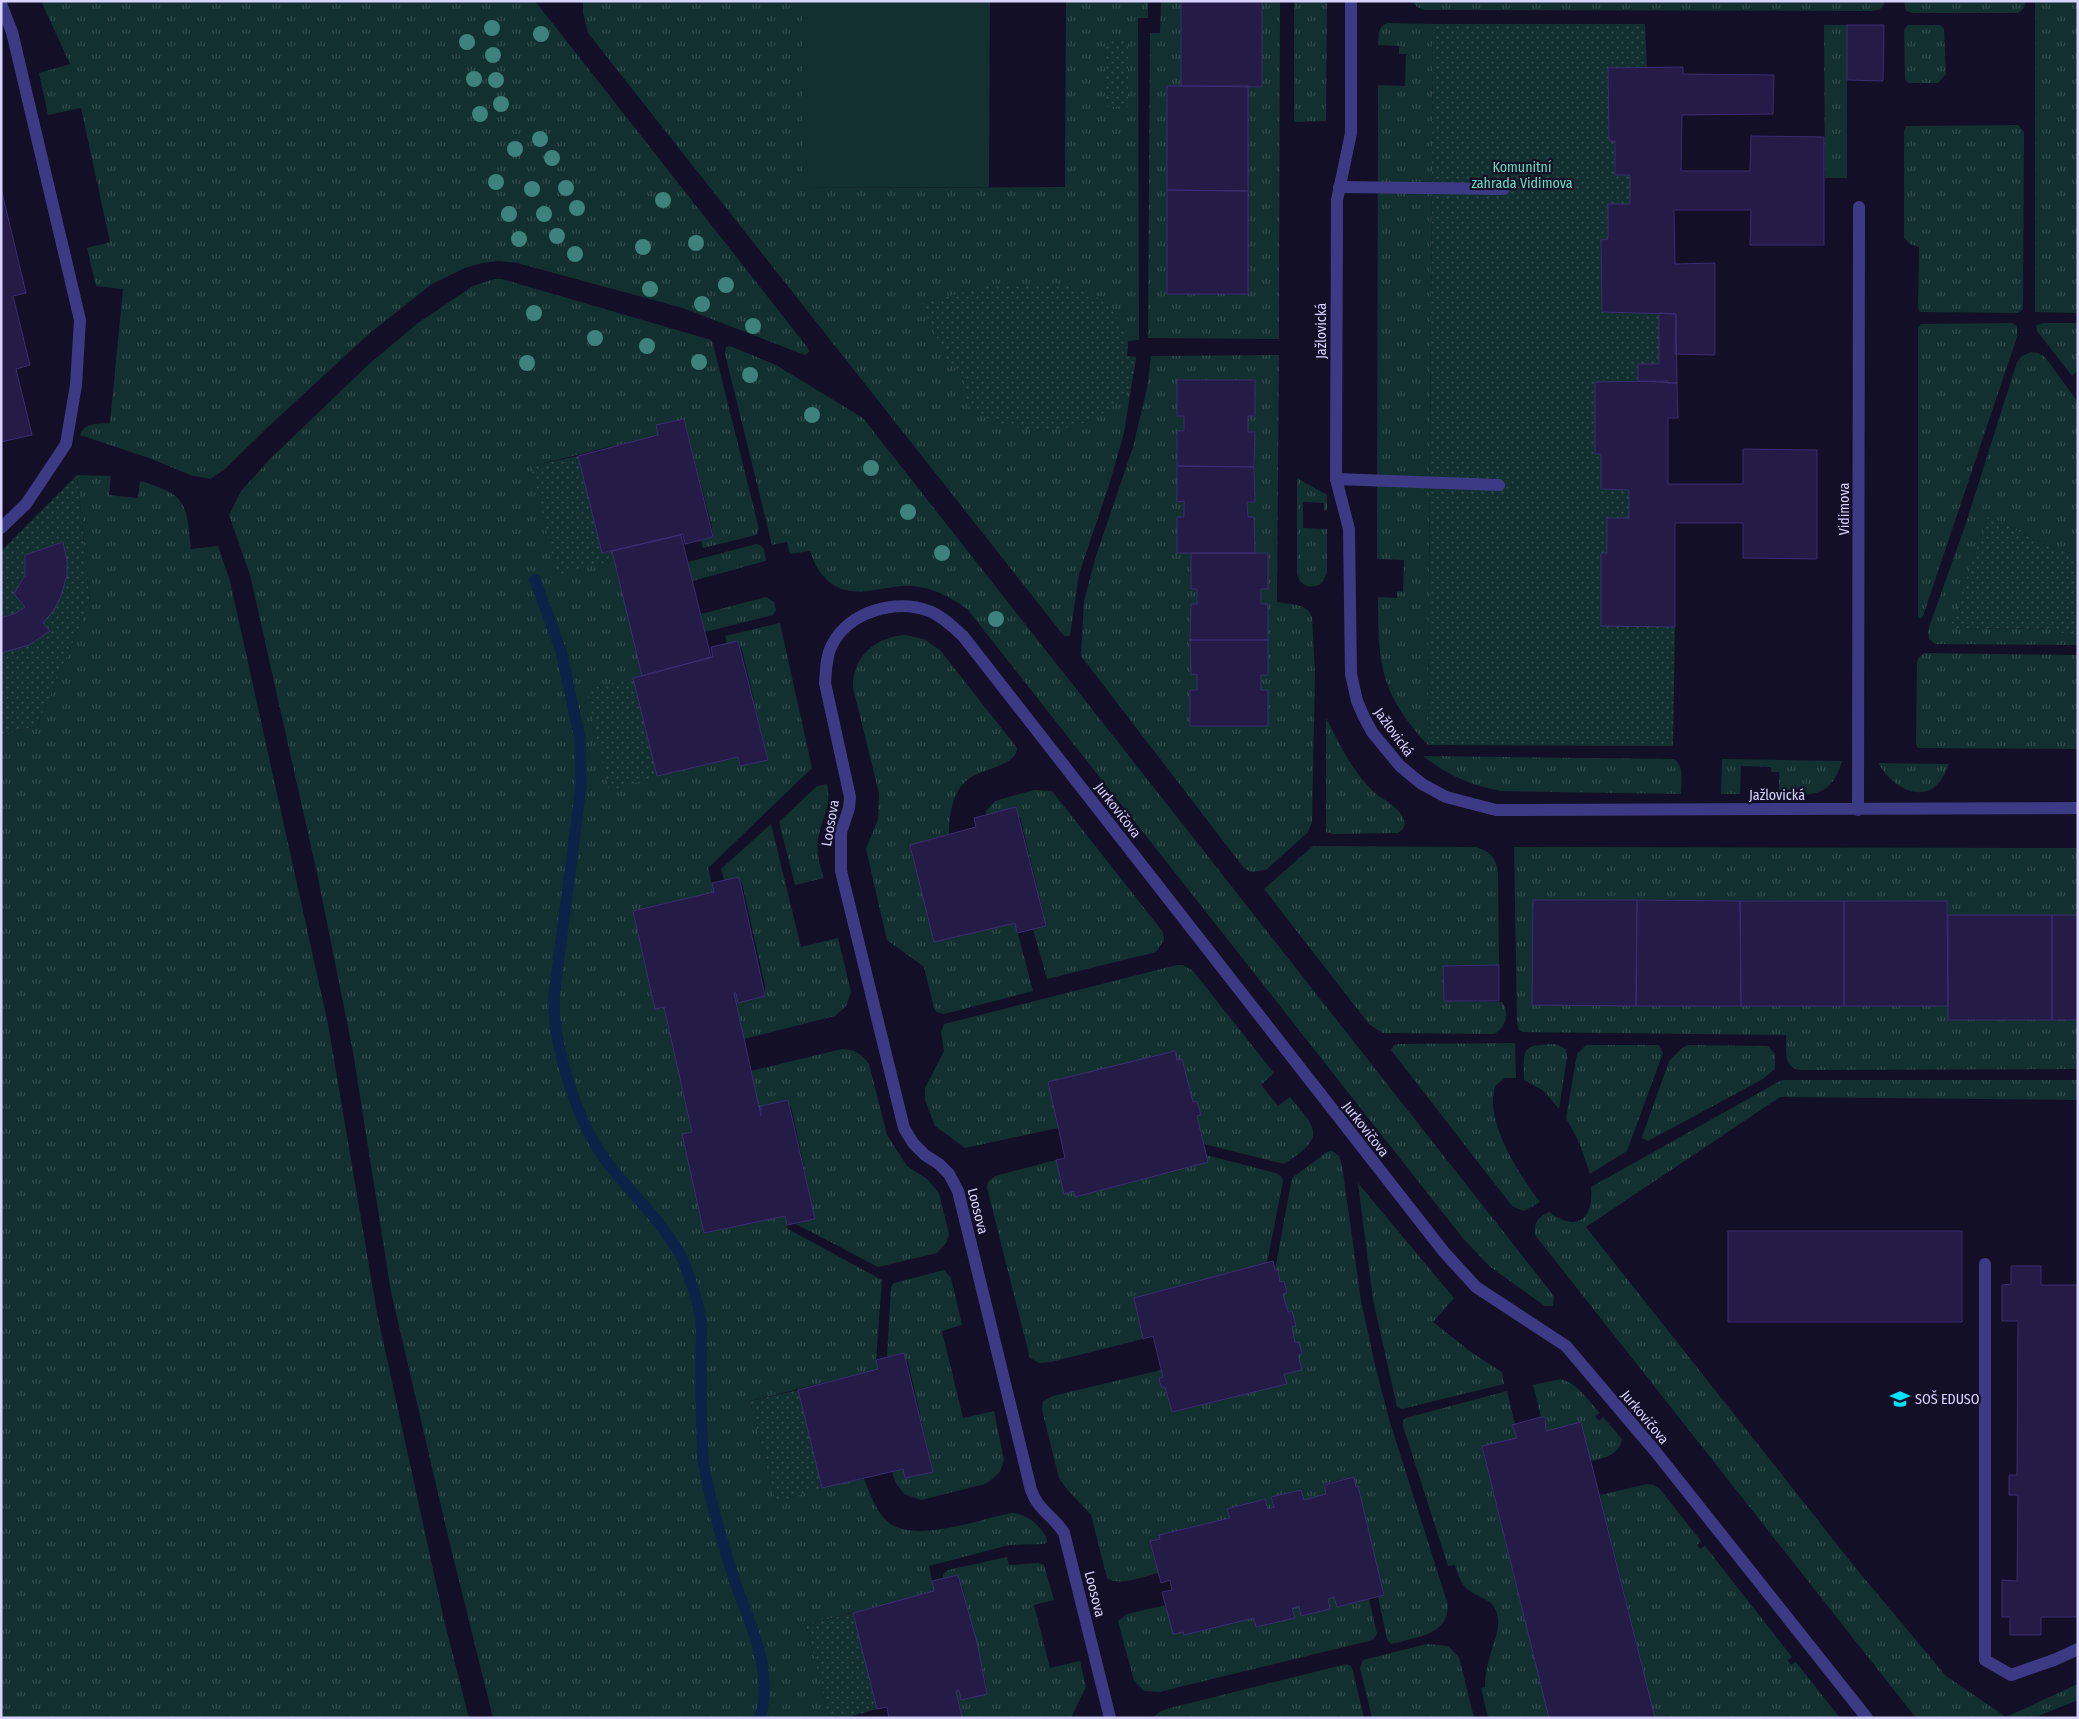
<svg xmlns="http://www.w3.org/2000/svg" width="2079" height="1719" viewBox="0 0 2079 1719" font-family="'Fira Sans Condensed',sans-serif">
<defs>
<pattern id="grass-tufts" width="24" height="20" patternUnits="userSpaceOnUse" patternTransform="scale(1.25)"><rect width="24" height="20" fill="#12302f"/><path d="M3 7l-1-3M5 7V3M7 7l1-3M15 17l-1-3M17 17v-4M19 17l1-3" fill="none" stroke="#344d4e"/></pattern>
<pattern id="park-dots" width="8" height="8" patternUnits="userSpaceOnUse" patternTransform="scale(1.25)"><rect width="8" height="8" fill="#12302f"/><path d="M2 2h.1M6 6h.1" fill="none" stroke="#344d4e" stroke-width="1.8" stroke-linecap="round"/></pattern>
</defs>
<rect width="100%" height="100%" fill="#130f26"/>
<path fill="url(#grass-tufts)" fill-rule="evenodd" d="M41,1H535L808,348L809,352L805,355L683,308L517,263L499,261L482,263L465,268L432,284L370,333L269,426L225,469L210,479L190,475L149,458L80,435C85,422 98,424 110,423L123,289L96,286L87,248L110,242L81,108L48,115L39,73L70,64Z
M583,1H803V188L1065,187L1066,1H1148V18H1138L1139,340L1128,341L1127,356L1136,357L1124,433L1109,485L1079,574L1070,636H1064L588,33L583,13ZM1127,39L1128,106L1105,107V40Z
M1161,1H1181V86H1167V294H1248V86H1262V1H1280L1279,339L1148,338L1150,33H1160Z
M1294,1H1327L1326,121L1294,122Z
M1412,1H1884V5L1880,9L1873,11L1424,10L1417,7Z
M1904,1H2026C2025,7 2023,10 2018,13H1913L1906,11Z
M2035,1H2078V313L2035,312Z
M1388,23L1433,24L1428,745C1380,693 1378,664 1378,597L1397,598V591L1403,592L1404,560L1377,559L1378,85L1405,86L1406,54H1399V46L1378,45C1379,36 1377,26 1388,23Z
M1824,25H1847V178H1825Z
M1908,25H1939L1944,28L1946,74L1938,83H1908L1905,79L1904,30Z
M2018,125L2024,132V136L2023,309L2018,313L1920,312L1918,308L1919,247L1910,244L1904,238V132L1906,126Z
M495,279H502L711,340L713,344L759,529L756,535L703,548L701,540L713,537L712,527L684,419L656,425L658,435L532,466L557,574L614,560L642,676L633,678L657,776L738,757L740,766L768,760L742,650L738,641L727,644L725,636L780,623L812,768L708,868L714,892L643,908L633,912L655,1009L664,1007L692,1132L682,1135L704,1232L785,1216L788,1229L882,1280L876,1360L878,1369L750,1401L776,1501L831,1485L864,1479C870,1493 876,1512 888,1522C914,1544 981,1519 1011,1513C1026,1513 1039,1524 1046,1537L1047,1542L1044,1544L1009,1545L929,1566L934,1591L806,1625L829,1718H493L448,1536L391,1292L353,1052L317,873L250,575L229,515L241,491L270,459L369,364L418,323L473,286Z
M2012,323L2017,326V337L1923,616L1920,619L1918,617V327L1921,324Z
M2043,323H2078V370L2072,376L2037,331L2036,325Z
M730,346L776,365L863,418L1550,1291L1554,1297L1553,1306H1545L1489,1266L1462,1237L968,610C951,597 934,588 912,586C897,585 882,590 866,591C836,595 818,577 810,551L790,554L787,542L772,545L725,354L726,347Z
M2031,352L2038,353L2045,357L2078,402V555L2052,548L1988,516L1951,628L2054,629L2056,633H2078V645L1935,644L1929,639L1928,630L1965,526L2017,362L2022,356Z
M1279,355L1277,602C1290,605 1306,602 1312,617L1315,674L1312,822L1308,832L1266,870L1251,872L1244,868L1081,656L1084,601L1096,556L1133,447L1147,388L1151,356ZM1177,380H1255V416H1248V432H1255V501L1247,502L1248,517H1254L1255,553H1268V589H1261V604L1268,605V640L1261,675V690H1268V726H1190V690H1197V675L1191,674V605L1197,604V589H1191V553H1178L1184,517V501H1177V431H1184V416L1177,415Z
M77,475L111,476L109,495L138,498L140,481C188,495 186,503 191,549L218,546L230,581L328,1024L377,1313L444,1620L469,1718H1V735L37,726L90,602Z
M1297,478L1327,495V510L1324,511V503L1303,502V528L1327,529V573L1321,584C1310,589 1301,587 1297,574Z
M756,544L760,545L764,549L766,561L692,581L688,562Z
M766,597L774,602L776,610L773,615L705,632L701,614Z
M905,635L924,639L940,650L1017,748C1017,766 980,769 967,780C952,793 949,816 949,834L910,845L934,942L1015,923L1033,991L944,1014L936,1012L934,1008L924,967L887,940L866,849L878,819L879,793L853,688C852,657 875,637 905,635Z
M1924,653L2078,655V749L1918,748L1916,744L1917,662L1919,657Z
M1326,718C1339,743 1352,771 1373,791C1384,801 1403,808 1405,824L1403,829L1398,833L1333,834L1326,832Z
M1423,756L1674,759C1685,767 1681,781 1681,794L1501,791C1472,786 1447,775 1423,756Z
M1722,759L1842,761C1831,799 1811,795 1779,794V772H1771V767L1741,766L1740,794H1721Z
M1878,763L1949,764C1934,808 1898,795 1878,763Z
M827,784C832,807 822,817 818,839C816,852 820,866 824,878L795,885L779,822L817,786Z
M1034,790L1052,791L1163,932L1164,940L1156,952L1047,979L1033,929L1045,926L1044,916L1020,817L986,815V811L995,801Z
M771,824L801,947L838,938L851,992L846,1006L835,1016L744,1039L734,993H736L738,1002L765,996V986L743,887L739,877L724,880L721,869Z
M1313,846L1476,847C1490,851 1496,858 1498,872L1499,965L1443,966L1444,1001L1502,1002C1510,1013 1506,1028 1494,1034L1382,1033L1369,1024L1264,889Z
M1514,847L2078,848V915H1948L1947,901L1533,900L1532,1005L1948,1006L1949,1020H2078V1069L1799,1070C1782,1066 1787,1048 1786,1035L1522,1032L1519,1030L1517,1023Z
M1177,965H1183L1193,971L1274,1073L1261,1085L1278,1106L1290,1097C1318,1131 1326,1136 1284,1164L1204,1144L1197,1116L1201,1115L1197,1101L1193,1102L1182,1059L1177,1060L1175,1051L1048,1082L1058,1128L965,1148L935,1126L925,1100V1088L944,1051L941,1032L944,1024Z
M1515,1043L1516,1078H1505L1496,1085C1482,1118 1520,1176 1540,1202L1524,1211L1512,1206L1391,1050L1394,1045L1398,1044Z
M1556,1044L1566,1049L1567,1058L1559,1109L1544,1091L1524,1080C1523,1047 1522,1045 1556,1044Z
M1586,1045H1659L1663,1053L1627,1151L1590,1174L1579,1142L1566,1118L1577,1054Z
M1688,1045L1768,1046L1775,1054V1069L1763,1079L1648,1141L1642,1138L1643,1134L1669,1061L1682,1048Z
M842,1049C855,1050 861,1053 869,1064L887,1135L907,1166L927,1179L939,1193L949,1234L946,1243L937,1253L878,1267L796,1224L815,1219L792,1110L788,1100L761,1106V1116L751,1071Z
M1782,1080H2078V1100L1780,1097L1586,1227L1858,1571L1946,1676L2006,1717L2078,1684V1700L2033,1718H1916L1535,1235C1534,1222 1538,1217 1549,1212C1576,1232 1594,1221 1591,1187Z
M1332,1151L1339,1156L1342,1165L1361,1301L1376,1369L1389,1419L1448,1605C1448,1635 1417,1637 1395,1643L1391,1644L1387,1639L1378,1597L1384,1595L1358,1487H1356L1353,1477L1324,1484L1326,1494L1304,1500L1271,1498L1274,1507L1268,1509L1265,1499L1227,1509L1230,1518L1150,1541L1158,1573C1145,1576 1119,1587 1107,1578L1091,1515L1066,1488L1059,1478L1042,1410L1043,1401L1053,1396L1161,1370L1163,1377L1159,1378L1161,1387H1165L1172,1412L1287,1384L1284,1374L1302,1369L1298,1355L1302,1354L1299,1342L1295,1343L1283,1294L1287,1293L1284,1281L1280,1282L1278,1270H1275L1292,1178L1327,1152Z
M1206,1155L1276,1173L1281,1176L1283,1181L1267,1263L1134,1298L1143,1339L1051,1362L1039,1363L1030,1358L987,1188L988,1182L995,1176L1056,1160L1064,1193L1074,1191L1076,1197L1207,1162Z
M1358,1183L1454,1298L1433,1322L1471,1352L1502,1372L1504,1384L1402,1409L1397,1407L1373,1300Z
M944,1270L951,1278L962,1325L942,1331L963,1418L994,1411L1004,1460L1000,1472L991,1480L985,1484L921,1500L904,1494L896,1483L892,1472L903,1469L905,1478L933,1471L908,1362L903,1353L887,1357L891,1287L894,1283Z
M1561,1379C1578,1384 1588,1400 1600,1413L1595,1416L1599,1421L1603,1417L1622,1439C1619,1455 1605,1458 1591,1461L1581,1422L1546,1431L1545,1417H1541L1533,1385Z
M1507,1391L1515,1424L1512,1425L1517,1438L1482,1447L1549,1718H1488L1481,1688L1485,1687C1485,1675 1488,1661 1492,1649C1495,1638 1499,1631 1498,1619C1495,1598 1484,1601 1470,1591C1461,1586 1458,1574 1455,1565L1448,1566L1403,1426V1421L1406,1418Z
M1647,1484L1654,1485L1659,1488L1701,1541L1697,1545L1700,1549L1705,1546L1792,1657L1788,1660L1791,1665L1796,1662L1840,1718H1655L1600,1495Z
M1007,1557L1009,1565L1038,1563L1044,1565L1054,1600L1034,1605L1050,1668L1080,1661L1086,1687L1071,1718H962L956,1691L959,1690L962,1700L987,1694L986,1683L962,1585H960L957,1575L943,1579V1574L948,1570Z
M1334,1597L1337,1607L1369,1599L1377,1634L1373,1640L1159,1692L1144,1691L1134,1681L1118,1621L1127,1614L1166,1605L1173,1634L1183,1632L1184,1635L1254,1618L1256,1627L1294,1618L1292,1608L1299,1606L1301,1616L1330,1609L1328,1599Z
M1427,1644L1448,1646L1459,1657L1474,1718H1372L1360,1668L1363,1660Z
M1346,1664L1351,1666L1353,1671L1364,1718H1341L1340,1716L1334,1718H1152L1161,1711L1170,1708Z"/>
<path fill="url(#park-dots)" d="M1433,24H1645L1647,68L1608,69L1609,140L1615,141V175H1630V204H1608V239L1601,240L1602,312L1659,313V364H1638V381L1595,382V454H1601V489L1629,490V518L1607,553L1601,554V625L1675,627L1673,746L1428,745Z
M1105,39H1128V107H1105Z
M1054,283L1089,291L1103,302L1116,315L1128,340L1127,356L1136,357C1134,372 1133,386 1123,397C1091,432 1039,437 998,422C983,417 972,412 964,399L966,391L960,370L949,364L921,304L989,285Z
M578,456L602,553L612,551L614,560L557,575L531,466Z
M77,475L90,602L37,726L1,735V551Z
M1988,516L2052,548L2078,555V633H2055L2054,629L1950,628Z
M633,678L657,776L609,791L586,690Z
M798,1390L822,1488L776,1502L750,1401Z
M853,1613L877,1709L845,1718H829L806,1625Z"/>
<path fill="#12302f" d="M803,1H990L989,187L802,188Z"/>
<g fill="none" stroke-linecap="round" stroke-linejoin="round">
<path stroke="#0c2248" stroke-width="11" d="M535,580L561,651L580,739L581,786L554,996C553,1048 578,1126 610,1166C633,1195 662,1222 680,1254C687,1268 699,1305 701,1321C702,1333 701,1347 701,1359C701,1385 701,1411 702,1437C703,1448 702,1460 705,1471C712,1507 722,1541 733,1576C748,1621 775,1669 760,1718"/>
</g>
<path fill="#241b47" stroke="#3b2d73" d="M1181,1H1262V87L1181,86Z
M1847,25H1884L1883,81L1847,80Z
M1683,67V74L1774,75L1773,114L1682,115L1681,171H1750L1751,136L1824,137V245H1750L1751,210H1674L1675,264L1715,263V355L1675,354L1676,314L1602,312L1601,240L1608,239V204H1630V175H1615V141H1609L1608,68Z
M1167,86H1248V191L1167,190Z
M1,188L26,293L13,296L30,365L16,369L32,435L1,442Z
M1167,190L1248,191V294H1167Z
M1659,313L1676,314L1677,383L1638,381V364H1659Z
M1177,380H1255V416H1248V432H1255L1254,467L1177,466V431H1184V416H1177Z
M1668,381V383H1677L1678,418H1668V484H1743V449L1817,450V559L1743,558V523H1675V627L1601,626V553H1607V518H1629V490L1601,489V454H1595V382Z
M684,419L713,537L685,544L683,534L602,553L578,456L658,435L656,425Z
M1177,466L1254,467L1255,502H1247L1248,517H1254L1255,553H1177V517H1184V501L1177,502Z
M681,535L711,657L642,676L612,551Z
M63,542L67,561V575L61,596L54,610L43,623L50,631L29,645L1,653V618L16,613L25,607L14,594L25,575V555Z
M1191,553H1268V589H1261V604H1268V640H1190L1191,604H1197V589H1191Z
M1190,640H1268V675H1261V690H1268V726H1190V690H1197V674L1191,675Z
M738,641L768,760L740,766L738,757L657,776L633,678L713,657L711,647Z
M1016,807L1046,926L1017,933L1015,923L934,942L910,845L976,827L974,818Z
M739,877L765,996L738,1003L736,993H734L761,1116V1106L788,1100L815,1219L787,1225L785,1216L704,1233L682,1134L692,1132L664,1007L655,1009L633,911L714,892L712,883Z
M1533,900H1637L1636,1006L1532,1005Z
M1637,900L1740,901L1741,1006H1636Z
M1740,901H1844V1006H1741Z
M1844,901H1947L1948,1006H1844Z
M1948,915H2052V1020H1948Z
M2052,915H2078V1020H2052Z
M1499,965V1001H1444L1443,966Z
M1175,1051L1177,1060L1182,1059L1193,1102L1197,1101L1201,1115L1197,1116L1208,1162L1075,1197L1074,1191L1064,1194L1056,1160L1065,1158L1048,1082Z
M1728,1231H1962V1322H1728Z
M1273,1261L1275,1270H1278L1280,1282L1284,1281L1287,1293L1283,1294L1288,1312L1292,1311L1296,1326L1292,1327L1295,1343L1299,1342L1302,1354L1298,1355L1302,1370L1284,1374L1287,1384L1172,1412L1165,1387H1161L1159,1378L1163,1377L1153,1336L1143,1339L1134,1298Z
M2011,1266H2041V1285H2078V1617H2041V1635H2010V1617H2002V1580L2017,1581L2018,1495H2009V1475H2017L2018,1321H2002V1285L2011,1284Z
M904,1353L933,1472L905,1478L903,1469L822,1488L798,1390L878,1369L876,1360Z
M1541,1417H1545L1546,1431L1581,1422L1655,1718H1549L1482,1446L1517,1438L1512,1425Z
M1354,1477L1356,1487L1358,1486L1384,1595L1337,1607L1334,1597L1328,1599L1330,1609L1301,1616L1299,1606L1292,1608L1295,1618L1256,1627L1254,1618L1184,1635L1183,1632L1173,1634L1162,1592L1172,1590L1170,1580L1161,1583L1150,1541L1160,1539L1159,1535L1230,1518L1227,1509L1265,1499L1268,1509L1274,1507L1271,1497L1301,1490L1304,1500L1326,1494L1324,1485Z
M958,1575L977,1642L987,1694L961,1700L959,1690L956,1691L962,1718H889L887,1707L877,1709L853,1613L934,1591L932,1581Z"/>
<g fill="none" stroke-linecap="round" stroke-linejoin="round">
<path stroke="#3d3a85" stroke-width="12" d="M1,4L12,32L80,320L76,385L66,444L26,504L1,528
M1339,187L1504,189
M1336,479L1499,485
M2054,1660L2078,1649"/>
<path stroke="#3d3a85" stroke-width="12" d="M1351,1V133L1337,200L1336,479L1349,529L1351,674L1357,701L1364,717L1372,732L1400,766L1422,784L1446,797L1496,810L2078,808
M1858,810L1859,207
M1985,1264V1660L2011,1675L2054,1660
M1110,1718L1064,1533C1053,1515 1039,1512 1031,1490L958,1191L949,1174L939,1164L925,1155L913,1143L904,1128L841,871V832L849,808L850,797L825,683C826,670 826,656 832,645C848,612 896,598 929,611C942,616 953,627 963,636L1444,1252L1476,1287L1566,1346L1655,1451L1867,1718"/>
</g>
<g fill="#3d827b">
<circle cx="492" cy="28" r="8"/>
<circle cx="541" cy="34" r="8"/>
<circle cx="467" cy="42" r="8"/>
<circle cx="493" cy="55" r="8"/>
<circle cx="474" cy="79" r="8"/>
<circle cx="496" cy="80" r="8"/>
<circle cx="501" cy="104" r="8"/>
<circle cx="480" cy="114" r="8"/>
<circle cx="540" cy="139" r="8"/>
<circle cx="515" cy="149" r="8"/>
<circle cx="552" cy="158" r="8"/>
<circle cx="496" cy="182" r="8"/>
<circle cx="566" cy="188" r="8"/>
<circle cx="532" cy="189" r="8"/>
<circle cx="663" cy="200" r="8"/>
<circle cx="577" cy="208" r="8"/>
<circle cx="509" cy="214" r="8"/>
<circle cx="544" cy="214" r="8"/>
<circle cx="557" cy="236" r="8"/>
<circle cx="519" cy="239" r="8"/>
<circle cx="696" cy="243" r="8"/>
<circle cx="643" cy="247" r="8"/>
<circle cx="575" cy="254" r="8"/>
<circle cx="726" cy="285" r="8"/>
<circle cx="650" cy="289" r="8"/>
<circle cx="702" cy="304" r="8"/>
<circle cx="534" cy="313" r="8"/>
<circle cx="753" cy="326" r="8"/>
<circle cx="595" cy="338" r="8"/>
<circle cx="647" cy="346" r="8"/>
<circle cx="699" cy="362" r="8"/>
<circle cx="527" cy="363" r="8"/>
<circle cx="750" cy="375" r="8"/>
<circle cx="812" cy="415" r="8"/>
<circle cx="871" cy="468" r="8"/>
<circle cx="908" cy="512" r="8"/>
<circle cx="942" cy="553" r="8"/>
<circle cx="996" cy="619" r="8"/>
</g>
<defs>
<symbol id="school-bare" viewBox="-9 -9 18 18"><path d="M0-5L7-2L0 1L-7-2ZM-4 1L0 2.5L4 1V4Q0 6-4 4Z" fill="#00e5ff" stroke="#130f26" stroke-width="2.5" paint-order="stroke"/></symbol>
</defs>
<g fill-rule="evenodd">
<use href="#school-bare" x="1886" y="1385" width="28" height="28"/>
</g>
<g text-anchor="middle" stroke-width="4.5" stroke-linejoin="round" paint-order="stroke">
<g font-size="14" fill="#5fe0c0" stroke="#130f26">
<text x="1522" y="172">Komunitní<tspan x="1522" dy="16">zahrada Vidimova</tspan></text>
</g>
<g font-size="14" fill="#d9d4ff" stroke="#130f26">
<text transform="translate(1321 331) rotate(-90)" y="5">Jažlovická</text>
<text transform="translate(1844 509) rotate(-90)" y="5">Vidimova</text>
<text transform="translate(1394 732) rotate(54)" y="5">Jažlovická</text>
<text x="1777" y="800">Jažlovická</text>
<text transform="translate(1118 810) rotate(52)" y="5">Jurkovičova</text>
<text transform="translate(830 823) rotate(-80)" y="5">Loosova</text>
<text transform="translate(1366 1129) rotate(52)" y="5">Jurkovičova</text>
<text transform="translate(978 1211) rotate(76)" y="5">Loosova</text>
<text transform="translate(1645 1417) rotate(50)" y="5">Jurkovičova</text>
<text transform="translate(1095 1594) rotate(76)" y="5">Loosova</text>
</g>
<g font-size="14" fill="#d9d4ff" stroke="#130f26" text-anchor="start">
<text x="1915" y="1404">SOŠ EDUSO</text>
</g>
</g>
<rect width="2079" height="1719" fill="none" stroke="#d9d4ff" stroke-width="5"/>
</svg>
